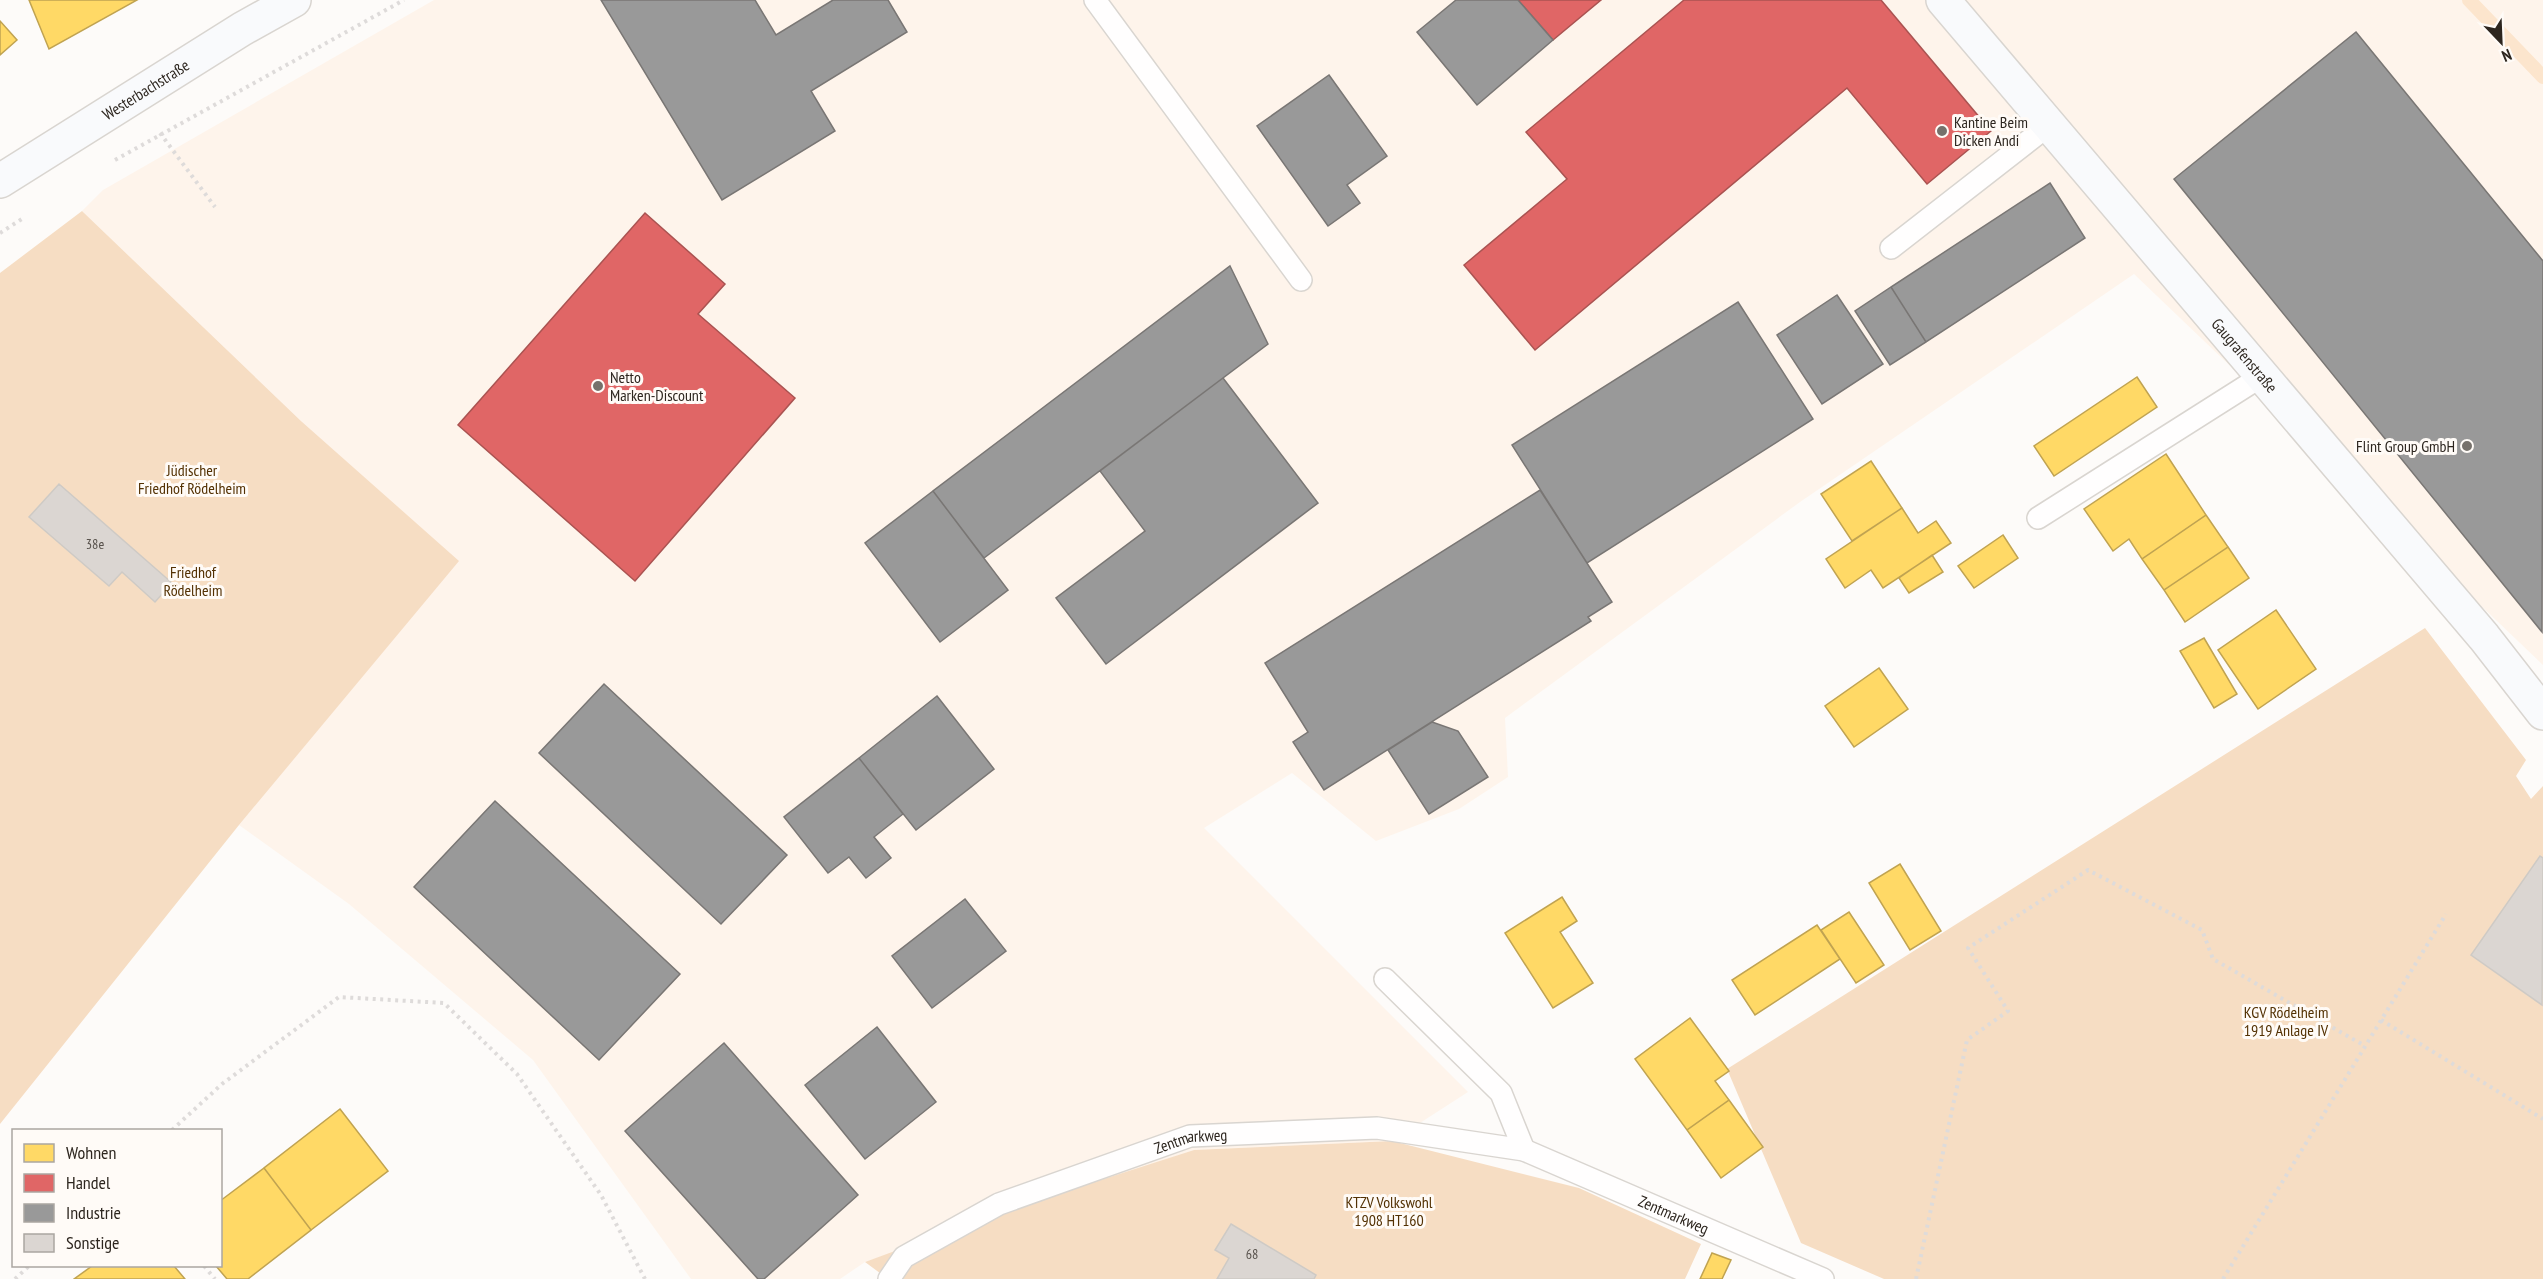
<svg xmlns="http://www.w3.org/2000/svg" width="2543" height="1279" viewBox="0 0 2543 1279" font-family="'PT Sans Narrow',sans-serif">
<rect width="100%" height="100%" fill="#fdfbf9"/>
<path fill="#fef4eb" d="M434,0H2543V665L2134,274L1800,502L1505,718L1508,777L1459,809L1376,841L1292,773L1204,828L1468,1092L1392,1141L1194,1150L865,1262L840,1279H691L533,1060L349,904L239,825L458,561L301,421L82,211L103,190Z"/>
<path fill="#f6ddc3" d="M82,211L301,421L459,561L239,825L0,1124V273Z
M2425,628L2526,760L2516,776L2531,799L2543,786V1279H1884L1801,1243L1727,1069Z
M1392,1141L1579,1188L1701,1244L1685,1279H888L865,1262L998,1213L1194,1150Z"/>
<path fill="#ffd966" stroke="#c0a351" stroke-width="1.5" d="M29,0H137L49,49Z
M0,21L17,40L0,55Z
M2137,377L2157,407L2054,476L2034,446Z
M2166,454L2206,515L2142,559L2129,539L2113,551L2084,509Z
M1871,461L1902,508L1852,541L1821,494Z
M1902,508L1918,533L1936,521L1951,543L1883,588L1871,570L1845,588L1826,559Z
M2206,515L2228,547L2164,590L2142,559Z
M2003,535L2018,558L1974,588L1958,566Z
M2228,547L2249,578L2185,622L2164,590Z
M1932,555L1943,572L1909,593L1899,578Z
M2276,610L2316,669L2258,709L2218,650Z
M2204,638L2237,694L2214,708L2180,651Z
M1879,668L1908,709L1854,747L1825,706Z
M1900,864L1941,931L1910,950L1869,883Z
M1562,897L1577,921L1560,932L1593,983L1553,1008L1505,933Z
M1849,912L1884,965L1856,983L1821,930Z
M1817,925L1840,959L1755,1015L1732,980Z
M1690,1018L1729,1071L1715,1081L1729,1100L1687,1130L1635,1059Z
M1729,1100L1763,1147L1721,1178L1687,1130Z
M340,1109L388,1171L311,1230L264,1168Z
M264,1168L311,1230L248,1279H227L216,1266H220V1201Z
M1712,1253L1731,1260L1722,1279H1700Z
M92,1266H174L185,1279H74Z"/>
<path fill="#e06666" stroke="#aa5351" stroke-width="1.5" d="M1518,0H1601L1553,40Z
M1684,0H1881L1991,131L1927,184L1847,88L1535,350L1464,265L1567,179L1526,132Z
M645,213L725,284L698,314L795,398L635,581L458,425Z"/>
<path fill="#999" stroke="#797674" stroke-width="1.5" d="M601,0H755L776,35L833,0H888L907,32L811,91L835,131L722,200Z
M1456,0H1518L1553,40L1477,105L1417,32Z
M2356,32L2543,261L2542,632L2174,179Z
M1329,75L1387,156L1347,185L1360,203L1328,226L1257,126Z
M2050,183L2085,238L1926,342L1891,287Z
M1230,266L1268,344L984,558L933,491Z
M1891,287L1926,342L1890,365L1855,311Z
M1837,295L1883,364L1822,404L1777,335Z
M1738,302L1813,419L1587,563L1512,445Z
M1223,378L1318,503L1106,664L1056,598L1145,531L1100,471Z
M1540,490L1612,602L1588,617L1591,621L1324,790L1293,742L1308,732L1265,663Z
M933,491L1008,590L940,642L865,543Z
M604,684L787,855L721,924L539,753Z
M937,696L994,769L916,830L859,758Z
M1432,722L1458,731L1488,777L1429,814L1388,750Z
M859,758L903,814L874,837L891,858L866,878L849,857L828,873L784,817Z
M495,801L680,974L599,1060L414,887Z
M965,899L1006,951L932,1008L892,956Z
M877,1027L936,1102L865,1159L805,1085Z
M724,1043L858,1195L764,1279H758L625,1131Z"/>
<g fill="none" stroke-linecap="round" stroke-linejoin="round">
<path stroke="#fce5cd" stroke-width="14" d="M2469,0L2543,77"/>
</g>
<path fill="#dbd6d2" stroke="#cecac5" stroke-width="1.5" d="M59,484L172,583L155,602L122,572L109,586L29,517Z
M2540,856L2543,858L2542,1005L2471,955Z
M1231,1224L1316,1275L1314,1279H1217L1229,1258L1215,1250Z"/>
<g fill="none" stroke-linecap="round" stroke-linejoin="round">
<defs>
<g id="lane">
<path d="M1095,0L1301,280"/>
<path d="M1891,248L2049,125"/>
<path d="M2038,518L2262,376"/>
<path d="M1385,979L1501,1093L1524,1150"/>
<path id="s1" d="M889,1279L904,1257L999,1204L1190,1136L1377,1128L1524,1150L1823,1279"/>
</g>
<g id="secondary">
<path id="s2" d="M1943,0L2484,637L2543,713"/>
<path id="s3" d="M0,181L242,29L294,0"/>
</g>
</defs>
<use href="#lane" stroke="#d9d5d0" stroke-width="24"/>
<use href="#secondary" stroke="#d9d5d0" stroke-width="36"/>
<path stroke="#dedbda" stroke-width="4" stroke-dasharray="3 4.5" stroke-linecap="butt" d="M160,133L215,207
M115,160L404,0
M0,233L25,217
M2381,1020L2543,1119
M172,1130L222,1084L339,997L444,1003L517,1074L601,1195L645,1279
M204,1266L215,1279
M15,1279L29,1266
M1916,1279L1967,1040L2008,1011L1968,948L2088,870L2202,930L2213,959L2365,1046
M2223,1279L2446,914"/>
<use href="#lane" stroke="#fffefe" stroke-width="21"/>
<use href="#secondary" stroke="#f9fafc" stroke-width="33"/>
</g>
<g fill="#76716b" stroke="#fffbf7" stroke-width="2">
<circle cx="1942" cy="131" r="6"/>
<circle cx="598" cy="386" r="6"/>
<circle cx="2467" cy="446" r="6"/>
</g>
<g text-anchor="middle" stroke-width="6" stroke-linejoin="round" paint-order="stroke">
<g font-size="14" fill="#58524c">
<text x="95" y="549">38e</text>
<text x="1252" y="1259">68</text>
</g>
<g font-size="16" fill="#2d261f" stroke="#fffbf7">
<text dy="6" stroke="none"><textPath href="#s3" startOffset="172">Westerbachstraße</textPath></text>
<text dy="6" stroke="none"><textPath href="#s2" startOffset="466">Gaugrafenstraße</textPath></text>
<text dy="6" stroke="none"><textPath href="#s1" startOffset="338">Zentmarkweg</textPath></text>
<text dy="6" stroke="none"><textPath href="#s1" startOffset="837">Zentmarkweg</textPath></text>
</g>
<g font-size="16" fill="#2d261f" stroke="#fffbf7" text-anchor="start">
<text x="1954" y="128">Kantine Beim<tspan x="1954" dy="18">Dicken Andi</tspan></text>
<text x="610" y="383">Netto<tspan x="610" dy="18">Marken-Discount</tspan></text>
<text x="2455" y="452" text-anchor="end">Flint Group GmbH</text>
</g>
<g font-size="16" fill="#533103" stroke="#fffbf7">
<text x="192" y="476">Jüdischer<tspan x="192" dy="18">Friedhof Rödelheim</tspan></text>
<text x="193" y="578">Friedhof<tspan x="193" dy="18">Rödelheim</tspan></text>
<text x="2286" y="1018">KGV Rödelheim<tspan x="2286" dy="18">1919 Anlage IV</tspan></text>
<text x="1389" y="1208">KTZV Volkswohl<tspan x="1389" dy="18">1908 HT160</tspan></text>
</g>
</g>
<rect x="12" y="1129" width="210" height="138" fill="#fffbf7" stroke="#aba6a1" stroke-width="1.5"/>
<rect x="24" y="1144" width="30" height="18" fill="#ffd966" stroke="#aba6a1" stroke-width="1.5"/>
<text x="66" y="1159" font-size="18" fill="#2d261f">Wohnen</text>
<rect x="24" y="1174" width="30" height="18" fill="#e06666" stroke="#aba6a1" stroke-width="1.5"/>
<text x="66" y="1189" font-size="18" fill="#2d261f">Handel</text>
<rect x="24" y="1204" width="30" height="18" fill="#999999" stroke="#aba6a1" stroke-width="1.5"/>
<text x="66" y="1219" font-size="18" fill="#2d261f">Industrie</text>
<rect x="24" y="1234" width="30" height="18" fill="#dbd6d2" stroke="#aba6a1" stroke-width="1.5"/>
<text x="66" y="1249" font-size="18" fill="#2d261f">Sonstige</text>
<g transform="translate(2501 42) rotate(157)" stroke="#fffbf7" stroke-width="4.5" paint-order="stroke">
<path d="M0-4.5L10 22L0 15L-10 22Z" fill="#2d261f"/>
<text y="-9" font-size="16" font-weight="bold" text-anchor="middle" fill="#2d261f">N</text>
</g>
</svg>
